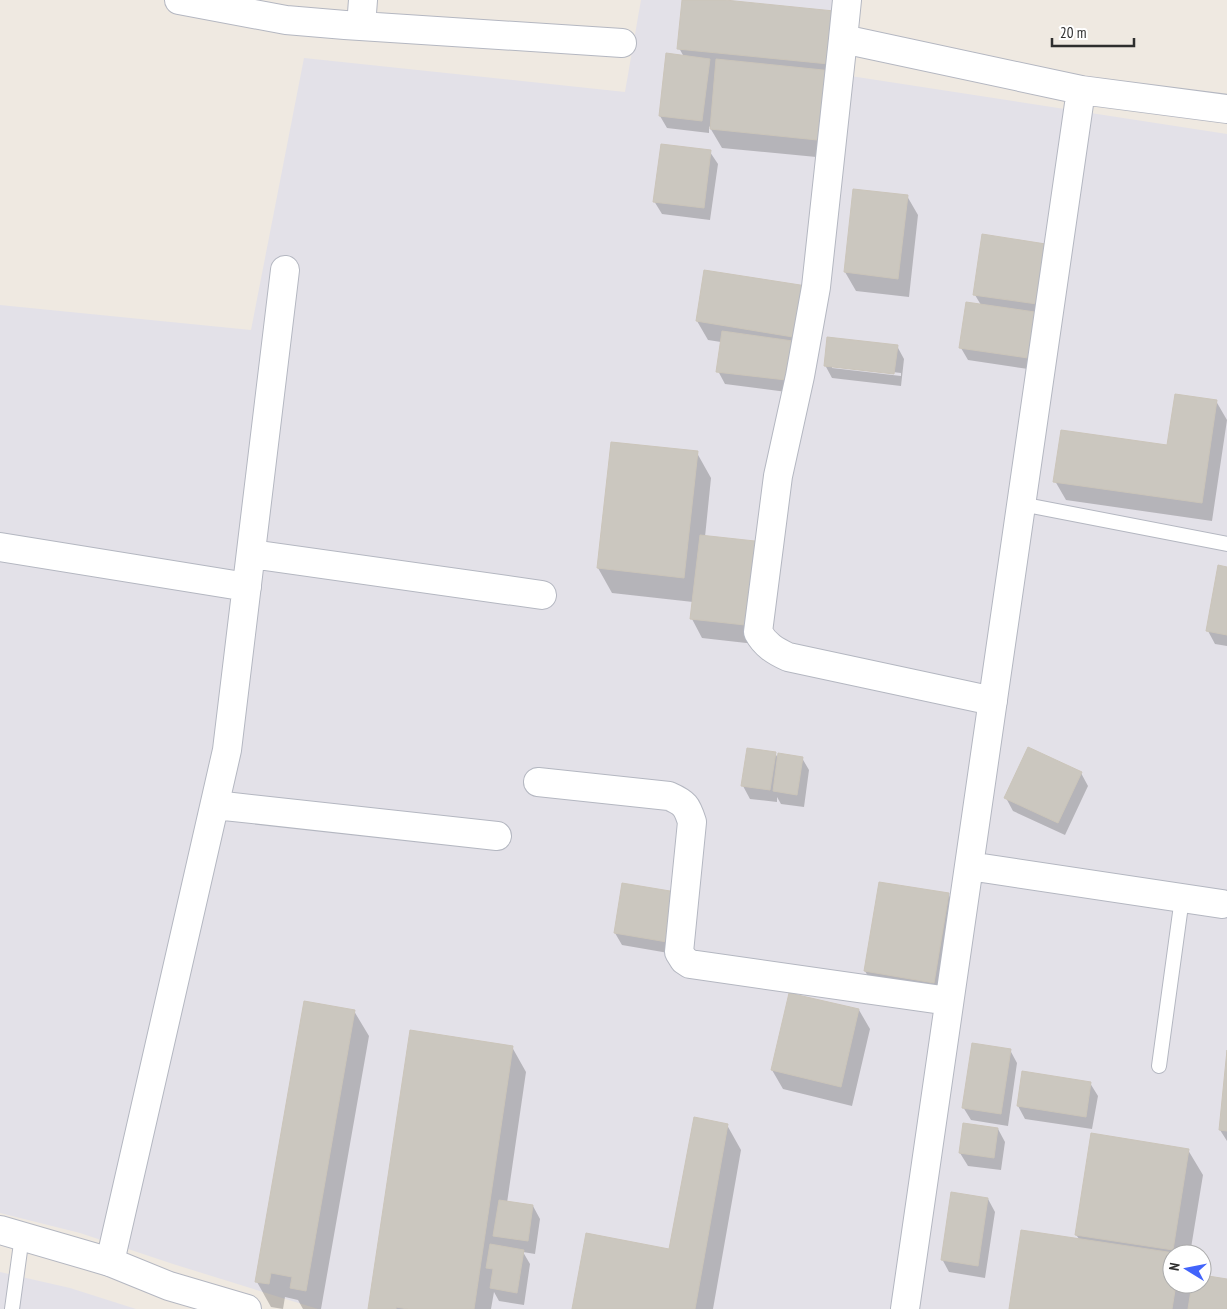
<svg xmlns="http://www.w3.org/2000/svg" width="1227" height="1309" viewBox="0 0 1227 1309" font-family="'PT Sans Narrow',sans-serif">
<rect width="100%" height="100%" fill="#efe9e1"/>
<path fill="#e3e1e8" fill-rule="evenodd" d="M641,0H836L831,73L1227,134V1309H318L173,1264L80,1233L0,1213V305L251,330L304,58L625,92ZM1172,1254H1202V1284H1172Z
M0,1272L70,1288L136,1309H0Z"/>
<path fill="#0003" fill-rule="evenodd" d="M684,0H712L834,12L837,159L722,148L709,126V133L667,128L660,116L684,57L679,48Z
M710,152L718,164L710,220L662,214L654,201Z
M907,196L918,215L909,297L856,291L845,272Z
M1052,246L1035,370L968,360L961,348L981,305L975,295Z
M813,288L802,394L725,384L718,371L721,342L708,340L697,321Z
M897,346L904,359L901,386L832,378L825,365ZM832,365L901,373V376L832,368Z
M1216,401L1227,420L1212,521L1066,500L1055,481L1168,447Z
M697,453L711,478L705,537L765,645L702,638L692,619L693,602L612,593L598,568Z
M1227,568V646L1215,644L1208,631Z
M775,753L779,760L802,758L809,770L804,807L781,804L777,797V802L750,799L743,786Z
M1081,773L1088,786L1065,835L1013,811L1006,798Z
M880,883L948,894L959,913L945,1001L876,990L865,971Z
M623,884L680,955L622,945L615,933Z
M859,1010L870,1029L852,1106L783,1089L772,1070Z
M354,1011L369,1036L321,1309H303L298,1300L285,1297L283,1309L271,1307L257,1282Z
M512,1047L526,1072L507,1203L533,1206L540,1219L535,1254L523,1252L530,1264L524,1305L499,1301L494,1292L491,1309H370Z
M1010,1050L1017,1063L1008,1126L971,1120L963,1107Z
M1227,1063V1141L1220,1130Z
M1023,1073L1090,1083L1098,1096L1092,1129L1025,1119L1018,1106Z
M727,1125L741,1150L713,1309H573L670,1251Z
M998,1129L1005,1142L1001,1170L968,1166L960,1153Z
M1188,1150L1203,1175L1190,1254H1172V1284H1202V1276L1227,1280V1309H1011L1080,1240L1076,1235Z
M988,1199L995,1212L985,1278L949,1272L942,1259Z"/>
<path fill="#cbc7bf" stroke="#cbc5ba" d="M682,0H725L834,11L829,64L677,49Z
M666,53L710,59L702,121L659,116Z
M716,59L833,71L827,141L710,129Z
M661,144L711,150L704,208L653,202Z
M853,189L908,195L898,279L844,272Z
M982,234L1052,245L1044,305L973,295Z
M704,270L813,287L805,339L696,321Z
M966,302L1035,312L1028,358L959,348Z
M722,331L800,342L795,381L716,372Z
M827,337L898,345L894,374L824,366Z
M1175,394L1217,400L1202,503L1053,482L1061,430L1167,445Z
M611,442L698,451L684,578L597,568Z
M700,535L764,542L754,626L690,619Z
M1218,565L1227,567V635L1206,631Z
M1028,747L1082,772L1058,823L1004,798Z
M747,748L776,752L770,790L741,786Z
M778,753L803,757L797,795L773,791Z
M879,882L949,893L934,983L864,971Z
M622,883L682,893L673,943L614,933Z
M789,993L859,1009L841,1087L771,1070Z
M304,1001L355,1010L306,1291L290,1288L292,1277L271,1273L269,1284L255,1282Z
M410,1030L513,1046L474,1309H408L396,1307V1309H368Z
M972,1043L1011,1049L1001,1114L962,1108Z
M1227,1050V1131L1219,1130Z
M1022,1071L1091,1082L1086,1117L1017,1106Z
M694,1117L728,1124L695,1309H572L586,1233L669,1249Z
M963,1123L998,1128L994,1158L959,1153Z
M1091,1133L1189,1149L1173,1250L1075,1235Z
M951,1192L988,1198L978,1266L941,1260Z
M499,1200L533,1205L528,1241L493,1236Z
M1021,1230L1181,1254H1172V1284H1176L1172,1309H1009Z
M490,1244L524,1250L517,1293L490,1288L493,1269L486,1268Z
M1202,1275L1227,1279V1309H1188L1192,1284H1202Z"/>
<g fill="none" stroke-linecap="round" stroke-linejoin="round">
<defs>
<path id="service" d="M1021,504L1227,544
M1159,1066L1182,898
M12,1309L22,1236"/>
<path id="minor" d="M179,0L286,20L345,25L622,43
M847,0L843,39L1081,90L905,1309
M361,26L363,0
M843,39L816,287L800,376L778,476L758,632C765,645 775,651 788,657L993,701
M1081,90L1227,109
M0,547L247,587
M251,554L542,595
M538,782L669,796C685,803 687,806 692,822L679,952L684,960L690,964L949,1001
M215,805L497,836
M969,866L1222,904
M110,1262L227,750L285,270"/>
<path id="tertiary" d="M0,1230L110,1262L169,1286L247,1309"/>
</defs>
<use href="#service" stroke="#b4b7c1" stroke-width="16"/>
<use href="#minor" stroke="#b4b7c1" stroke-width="30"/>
<use href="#tertiary" stroke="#b4b7c1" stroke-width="30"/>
<use href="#service" stroke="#fff" stroke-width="14"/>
<use href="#minor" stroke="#fff" stroke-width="28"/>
<use href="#tertiary" stroke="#fff" stroke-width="28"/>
</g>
<g transform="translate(1187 1269) rotate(280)"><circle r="24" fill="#ffffff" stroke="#ababab"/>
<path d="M0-4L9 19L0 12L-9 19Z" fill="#4264fb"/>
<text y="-8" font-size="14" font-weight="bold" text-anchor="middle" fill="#2e2e2e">N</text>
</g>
<path d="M1052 38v8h82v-8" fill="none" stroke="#2e2e2e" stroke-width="2.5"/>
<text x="1060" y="38" font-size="15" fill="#2e2e2e" stroke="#ffffff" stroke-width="4" paint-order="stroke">20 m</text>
</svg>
